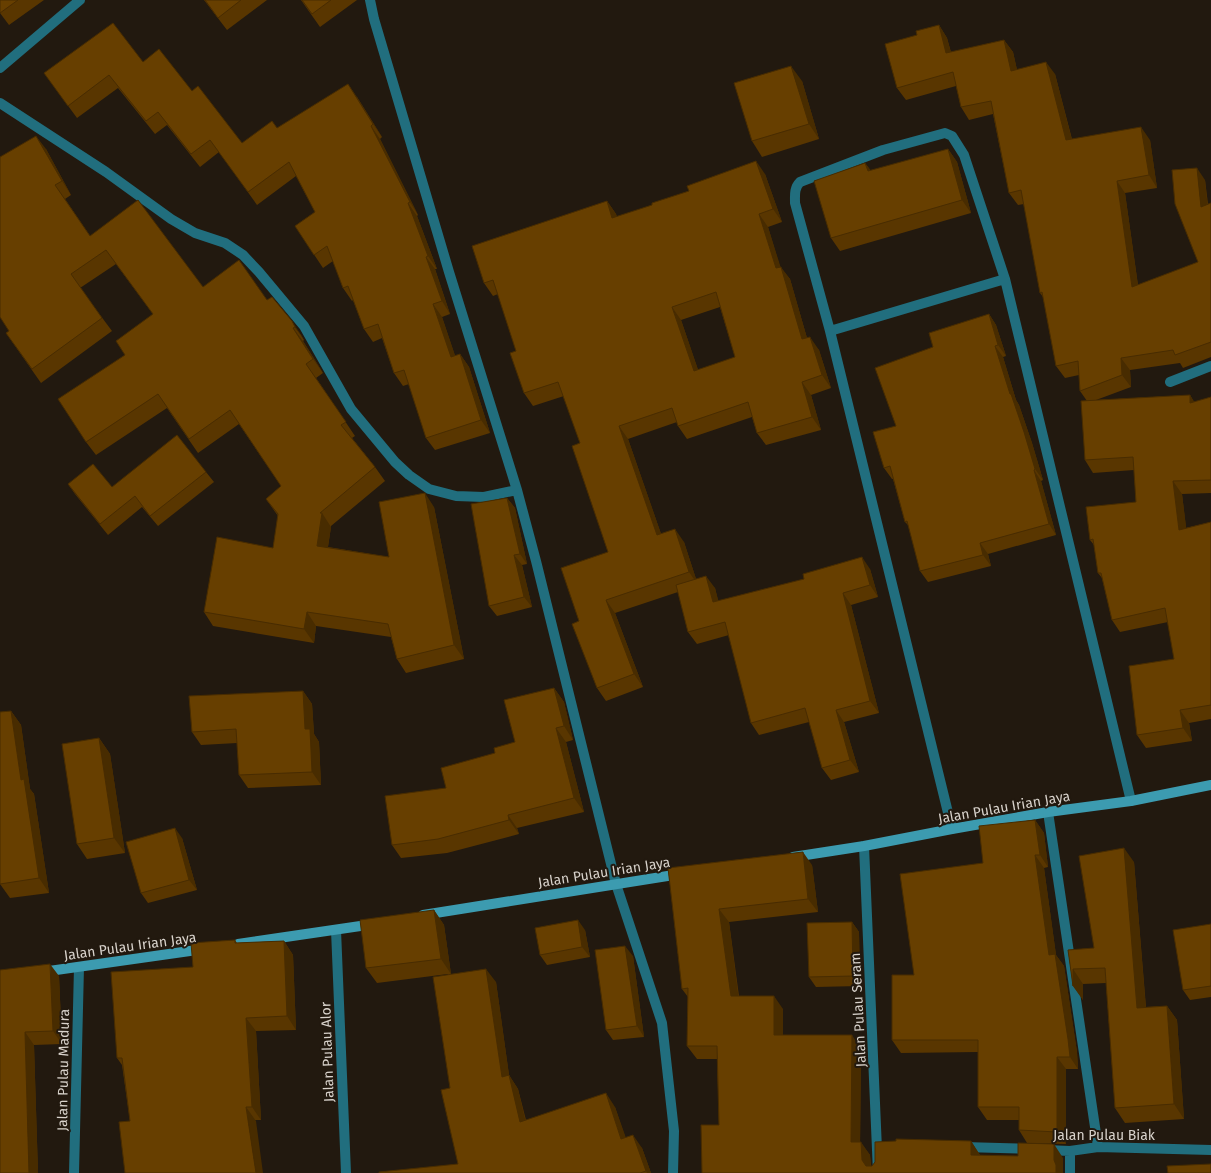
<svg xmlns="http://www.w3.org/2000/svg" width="1211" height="1173" viewBox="0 0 1211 1173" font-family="'Fira Sans',sans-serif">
<rect width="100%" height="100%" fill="#22190f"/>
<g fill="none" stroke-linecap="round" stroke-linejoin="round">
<path stroke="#216e7e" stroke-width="10" d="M370,0L374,19L449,272L517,490
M0,68L80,0
M0,103L106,172L171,219L195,233L225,243L243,255L259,272L304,326L351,409L395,462L409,475L429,489L456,496L484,497L517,490L536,561L616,884L662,1023L674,1131L673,1173
M830,331L1005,279
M1170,382L1211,366
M1048,812L1098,1147
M952,829L830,331L795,203C795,195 794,188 800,182L883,150L945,133L952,136L964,155L1005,279L1131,801
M864,846L878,1173
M336,930L346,1173
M963,1147L1031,1149
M1046,1150L1070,1151L1098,1147L1211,1150
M1070,1151V1173
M74,1173L79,967"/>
<path stroke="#3c9bb0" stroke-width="10" d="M793,857L864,846L952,829L1048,812L1131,801L1211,785
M423,915L680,874
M238,944L374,924
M42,972L204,949"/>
</g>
<path fill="#593600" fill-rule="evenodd" d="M0,0H44L9,25L0,13Z
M204,0H267L227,30Z
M301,0H357L320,27Z
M939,25L947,38L951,52L1004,40L1013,52L1017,70L1055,74L1072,139L1150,140L1157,188L1125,193L1138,285L1198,262L1205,180L1208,204L1211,203V357L1183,368L1180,363L1130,370L1131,387L1096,400L1190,395L1194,402L1211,397V493L1182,494L1186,528L1211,522V719L1189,723L1192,741L1146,748L1137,735L1174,659L1168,622L1120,632L1112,620L1102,578L1098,573L1094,545L1090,540L1136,502L1134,470L1093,473L1085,460L1087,401L1080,391L1079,375L1065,378L1056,366L1043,297L1040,293L1024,204L1018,205L1009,193L993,114L969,120L961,107L956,86L906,100L897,88L917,35Z
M143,62L192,91L242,143L357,97L382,137L380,139L418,215L417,216L437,269H435L450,314L442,317L455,356L460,354L469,367L490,433L435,450L426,438L409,384L403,386L394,373L382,338L373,342L364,329L353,300L352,301L343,288L333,261L323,268L295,226L315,212L296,176L257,205L219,152L200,167L167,125L155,134L118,88L77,118L44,73Z
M802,81L819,139L762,157L752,141Z
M46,149L71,195L65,199L90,236L203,287L267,300L272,297L301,335L304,340L303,341L323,373L316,378L355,436L352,438L375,467L385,481L331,526V527L328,547L389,557L434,507L464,659L406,673L397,659L391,637L316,626L314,643L213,626L204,612L273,548L278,516L266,499L281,486L239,424L198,453L167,408L96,455L86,442L125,355L153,314L116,264L80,288L112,331L41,383L6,333L9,331Z
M948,149L957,162L971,213L840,251L831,238L865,163L871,171Z
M765,174L782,222L768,227L780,267L790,279L807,338L819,350L831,388L811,395L821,430L766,445L757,433L752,417L687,439L678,426L677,422L628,439L661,534L684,542L696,579L715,588L718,601L870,569L878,597L851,605L879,713L844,722L859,772L831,780L822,768L809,722L759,735L751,723L729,635L697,644L688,632L678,592L615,613L643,687L606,701L597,688L579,621L608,552L580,443L564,396L533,406L524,393L516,351L498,294L493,296L484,283L607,201L616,214L617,217ZM720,307L735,357L698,370L681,320Z
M989,314L996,325L1006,356L1003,357L1016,400L1019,405L1032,443L1043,480L1041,481L1056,535L988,554L991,566L928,582L920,571L909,526L905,522L893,479H892L884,468L896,426L933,347Z
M206,472L214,482L158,526L142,507L108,535L75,494L68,484L112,487Z
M507,498L515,508L527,564L522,565L532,607L497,616L489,606Z
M554,688L564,702L573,740L566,742L584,812L517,828L519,834L447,853L401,858L392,845L446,788L495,753L515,742Z
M303,691L312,704L314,734L319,742L321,785L248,788L239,775L237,743L201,745L192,732Z
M11,711L21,725L30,789L34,794L49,893L10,898L0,884Z
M99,738L110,754L125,853L87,859L77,844Z
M1035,820L1044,833L1048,867L1044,868L1056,955L1064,966L1077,1052L1078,1069H1066V1144L1027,1143L1019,1130V1120H987L978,1107V1052L901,1053L892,1040L914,975L983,863Z
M182,838L197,890L148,903L141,893Z
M1134,862L1146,1007L1167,1006L1177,1020L1184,1119L1125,1123L1115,1108L1106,983L1083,984V1000L1073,986L1068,950L1094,948Z
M812,865L818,912L729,922L739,996L783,1009V1035L861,1049L860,1142L870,1155L871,1166L971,1141L980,1155L1063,1158V1173H702L719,1125L717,1059H697L687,1046L688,997L682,989L668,868Z
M434,910L444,925L451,974L496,982L509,1075L518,1089L526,1120L615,1107L625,1137L642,1148L651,1173H379L458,1164L450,1088L448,974L377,983L366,968Z
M852,922L859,932L860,986L816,987L809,977Z
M1211,924V997L1190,1000L1183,990Z
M585,930L590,957L547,965L540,955Z
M235,940L237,943L284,941L293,955L296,1030L256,1031L261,1120L130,1121L122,1065L117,1058L193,967Z
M633,956L644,1037L613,1040L606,1030Z
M0,970L59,976L62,1044L34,1045L38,1173Z"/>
<path fill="#482c00" d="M939,25L947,38L954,65L946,53Z
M1004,40L1013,52L1020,83L1011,71Z
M1046,62L1055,74L1075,152L1066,140Z
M791,66L802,81L819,139L809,124Z
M348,84L357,97L382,137L373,124Z
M371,126L380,139L418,215L410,202Z
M1141,127L1150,140L1157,188L1149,175Z
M36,136L46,149L71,195L62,181Z
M948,149L957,162L971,213L962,200Z
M756,161L765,174L782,222L773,209Z
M865,163L875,176L868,171Z
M1197,168L1205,180L1209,219L1201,207Z
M1117,181L1125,193L1140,300L1132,287Z
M607,201L616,214L621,231L612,218Z
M408,203L417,216L437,269L428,256Z
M759,214L768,227L785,281L776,268Z
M426,257L435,269L450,314L442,301Z
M781,267L790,279L811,352L802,339Z
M433,304L442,317L460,370L451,357Z
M672,307L681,320L703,384L694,371Z
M989,314L996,325L1006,356L998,345Z
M292,321L301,335L304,340L295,327Z
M293,328L303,341L323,373L313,359Z
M810,337L819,350L831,388L822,375Z
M995,346L1003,357L1016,400L1019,405L1032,443L1043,480L1035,469L1010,394Z
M460,354L469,367L490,433L481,420Z
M1121,358L1130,370L1131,387L1122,375Z
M802,382L811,395L821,430L812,417Z
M1190,395L1198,408L1190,403Z
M619,426L628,439L666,548L657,535Z
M1034,470L1041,481L1056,535L1049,524Z
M1173,481L1182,494L1188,542L1179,530Z
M425,493L434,507L464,659L454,645Z
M507,498L515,508L527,564L520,554Z
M322,513L331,527L326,559L317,546Z
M675,529L684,542L698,585L689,572Z
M980,543L988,554L991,566L983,555Z
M514,555L522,565L532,607L524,597Z
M862,557L870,569L878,597L870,585Z
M706,576L715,588L722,614L713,602Z
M843,593L851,605L879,713L870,701Z
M606,600L615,613L643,687L634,674Z
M307,612L316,626L314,643L304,629Z
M554,688L564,702L573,740L564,726Z
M303,691L312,704L314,734L319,742L321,785L312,772L305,729Z
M836,710L844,722L859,772L850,760Z
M1180,710L1189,723L1192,741L1183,728Z
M11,711L21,725L30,789L34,794L49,893L39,878L21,780Z
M556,728L566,742L584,812L574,798Z
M99,738L110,754L125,853L114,838Z
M508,815L517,828L519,834L509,820Z
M1035,820L1044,833L1048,867L1040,855Z
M175,828L182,838L197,890L189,880Z
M1124,848L1134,862L1147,1022L1137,1008Z
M803,852L812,865L818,912L808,899Z
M1035,855L1044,868L1056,955L1064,966L1077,1052L1078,1069L1070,1057L1049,955Z
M719,909L729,922L740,1009L731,996Z
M434,910L444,925L451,974L441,959Z
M578,920L585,930L590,957L582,947Z
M852,922L859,932L860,986L853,976Z
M284,941L293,955L296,1030L287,1016Z
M625,946L633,956L644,1037L637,1026Z
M50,964L59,976L62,1044L53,1031Z
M486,969L496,982L509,1075L518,1089L529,1136L520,1122L502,1077Z
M1073,969L1083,984V1000L1073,986Z
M774,996L783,1009V1049L774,1035Z
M1167,1006L1177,1020L1184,1119L1174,1104Z
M246,1018L256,1031L261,1120L252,1107Z
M25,1032L34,1045L38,1173H29Z
M852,1035L861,1049L860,1156L851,1142Z
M1057,1057L1066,1069V1144L1057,1132Z
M606,1093L615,1107L631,1152L621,1139Z
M246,1107L256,1121L263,1173H256Z
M633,1135L642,1148L651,1173H647L646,1171Z
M971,1141L980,1155V1169L971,1155Z
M861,1142L870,1155L871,1173L862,1160Z
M1054,1144L1063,1158V1173H1056L1054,1160Z"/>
<path fill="#673f00" stroke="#482c00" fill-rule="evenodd" d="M0,0H18L0,13Z
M205,0H241L218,18Z
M302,0H331L312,14Z
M113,23L143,62L159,49L192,91L198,86L242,143L272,121L277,128L348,84L373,124L371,126L410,202L408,203L428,256L426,257L442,301L433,304L451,357L460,354L481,420L426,438L404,370L394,373L378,324L364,329L348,286L343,288L327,246L314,255L295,226L315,212L289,162L248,192L210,140L191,154L158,112L146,121L109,75L68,106L44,73Z
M939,25L946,53L1004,40L1011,71L1046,62L1066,140L1141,127L1149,175L1117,181L1132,287L1198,262L1175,204L1172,170L1197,168L1201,207L1211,203V342L1175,355L1173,350L1121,358L1122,375L1080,391L1078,361L1056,366L1042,292L1040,293L1021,190L1009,193L991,101L961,107L953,72L897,88L885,44L917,35L916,31Z
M791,66L809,124L752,141L734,83Z
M36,136L62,181L55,185L90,236L138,200L203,287L239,260L267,300L272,297L292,321L295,327L293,328L313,359L306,364L346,422L341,425L375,467L320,513H322L317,546L389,557L379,502L425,493L454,645L397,659L388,624L307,612L304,629L204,612L217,537L273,548L278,514L266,499L281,486L230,410L189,439L158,394L86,442L58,399L125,355L116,341L153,314L106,250L71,274L102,318L32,369L6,333L9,331L0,317V157Z
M948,149L962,200L831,238L814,181L865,163L868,171Z
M756,161L773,209L759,214L776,268L781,267L802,339L810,337L822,375L802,382L812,417L757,433L748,402L678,426L672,408L619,426L657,535L675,529L689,572L606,600L634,674L597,688L572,624L579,621L561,568L608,552L572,446L580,443L558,382L524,393L510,353L516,351L493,280L484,283L472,246L607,201L612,218L652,205V203L689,191L687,186ZM716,292L735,357L694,371L672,307Z
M989,314L998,345L995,346L1010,394H1011L1024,432L1035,469L1034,470L1049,524L980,543L983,555L920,571L907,521L905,522L890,466L884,468L873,432L896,426L875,368L933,347L929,333Z
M1190,395V403L1211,397V480L1173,481L1179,530L1211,522V705L1180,710L1183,728L1137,735L1129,666L1174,659L1165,608L1112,620L1101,573H1098L1093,539L1090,540L1086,507L1136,502L1133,457L1085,460L1081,401Z
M177,435L206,472L150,516L135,496L100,524L68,484L93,464L112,487Z
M507,498L520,554L514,555L524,597L489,606L471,504Z
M862,557L870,585L843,593L870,701L836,710L850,760L822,768L805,708L751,723L725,622L688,632L676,585L706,576L713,602L804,579L803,574Z
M554,688L564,726L556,728L574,798L508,815L509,820L438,839L392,845L385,796L446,788L441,768L495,753L494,748L515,742L504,700Z
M303,691L305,729H310L312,772L239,775L236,729L192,732L189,696Z
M11,711L21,780L24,779L39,878L0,884V712Z
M99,738L114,838L77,844L62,744Z
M1035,820L1040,855H1035L1049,955L1055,954L1068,1039L1070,1057H1057V1132L1019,1130V1107H978V1040H892V975H914L900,874L983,863L979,826Z
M175,828L189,880L141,893L126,842Z
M1124,848L1137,1008L1167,1006L1174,1104L1115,1108L1105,968L1073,969V986L1068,950L1094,948L1079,856Z
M803,852L808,899L719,909L731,996H774V1035H852L851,1142H861L862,1160L866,1166H872L875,1162V1142L896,1141V1139L971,1141V1155L1018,1156V1143L1054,1144V1160L1056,1165V1173H702L701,1125H719L717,1046H687L688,988L682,989L668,868Z
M434,910L441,959L366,968L360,920Z
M578,920L582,947L540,955L535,928Z
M852,922L853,976L809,977L807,923Z
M1211,924V986L1183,990L1173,930Z
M235,940V943L284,941L287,1016L246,1018L252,1107H246L256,1173H125L119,1122L130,1121L122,1058H117L111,972L193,967L191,943Z
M625,946L637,1026L606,1030L595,950Z
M50,964L53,1031L25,1032L29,1173H0V970Z
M486,969L502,1077L509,1075L520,1122L606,1093L621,1139L633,1135L646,1171L640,1173H379V1172L458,1164L441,1090L450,1088L433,977Z
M1211,1164V1173H1168L1167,1166Z"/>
<g text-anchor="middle" stroke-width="4" stroke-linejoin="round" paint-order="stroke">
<g font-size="14" fill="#d8d2cb" stroke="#22190f">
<text transform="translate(1004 807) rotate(-10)" y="5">Jalan Pulau Irian Jaya</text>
<text transform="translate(604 872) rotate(-9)" y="5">Jalan Pulau Irian Jaya</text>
<text transform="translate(130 946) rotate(-8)" y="5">Jalan Pulau Irian Jaya</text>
<text transform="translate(858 1010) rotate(-93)" y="5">Jalan Pulau Seram</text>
<text transform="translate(327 1052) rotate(-92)" y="5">Jalan Pulau Alor</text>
<text transform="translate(63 1070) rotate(-89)" y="5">Jalan Pulau Madura</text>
<text x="1104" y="1140">Jalan Pulau Biak</text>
</g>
</g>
</svg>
